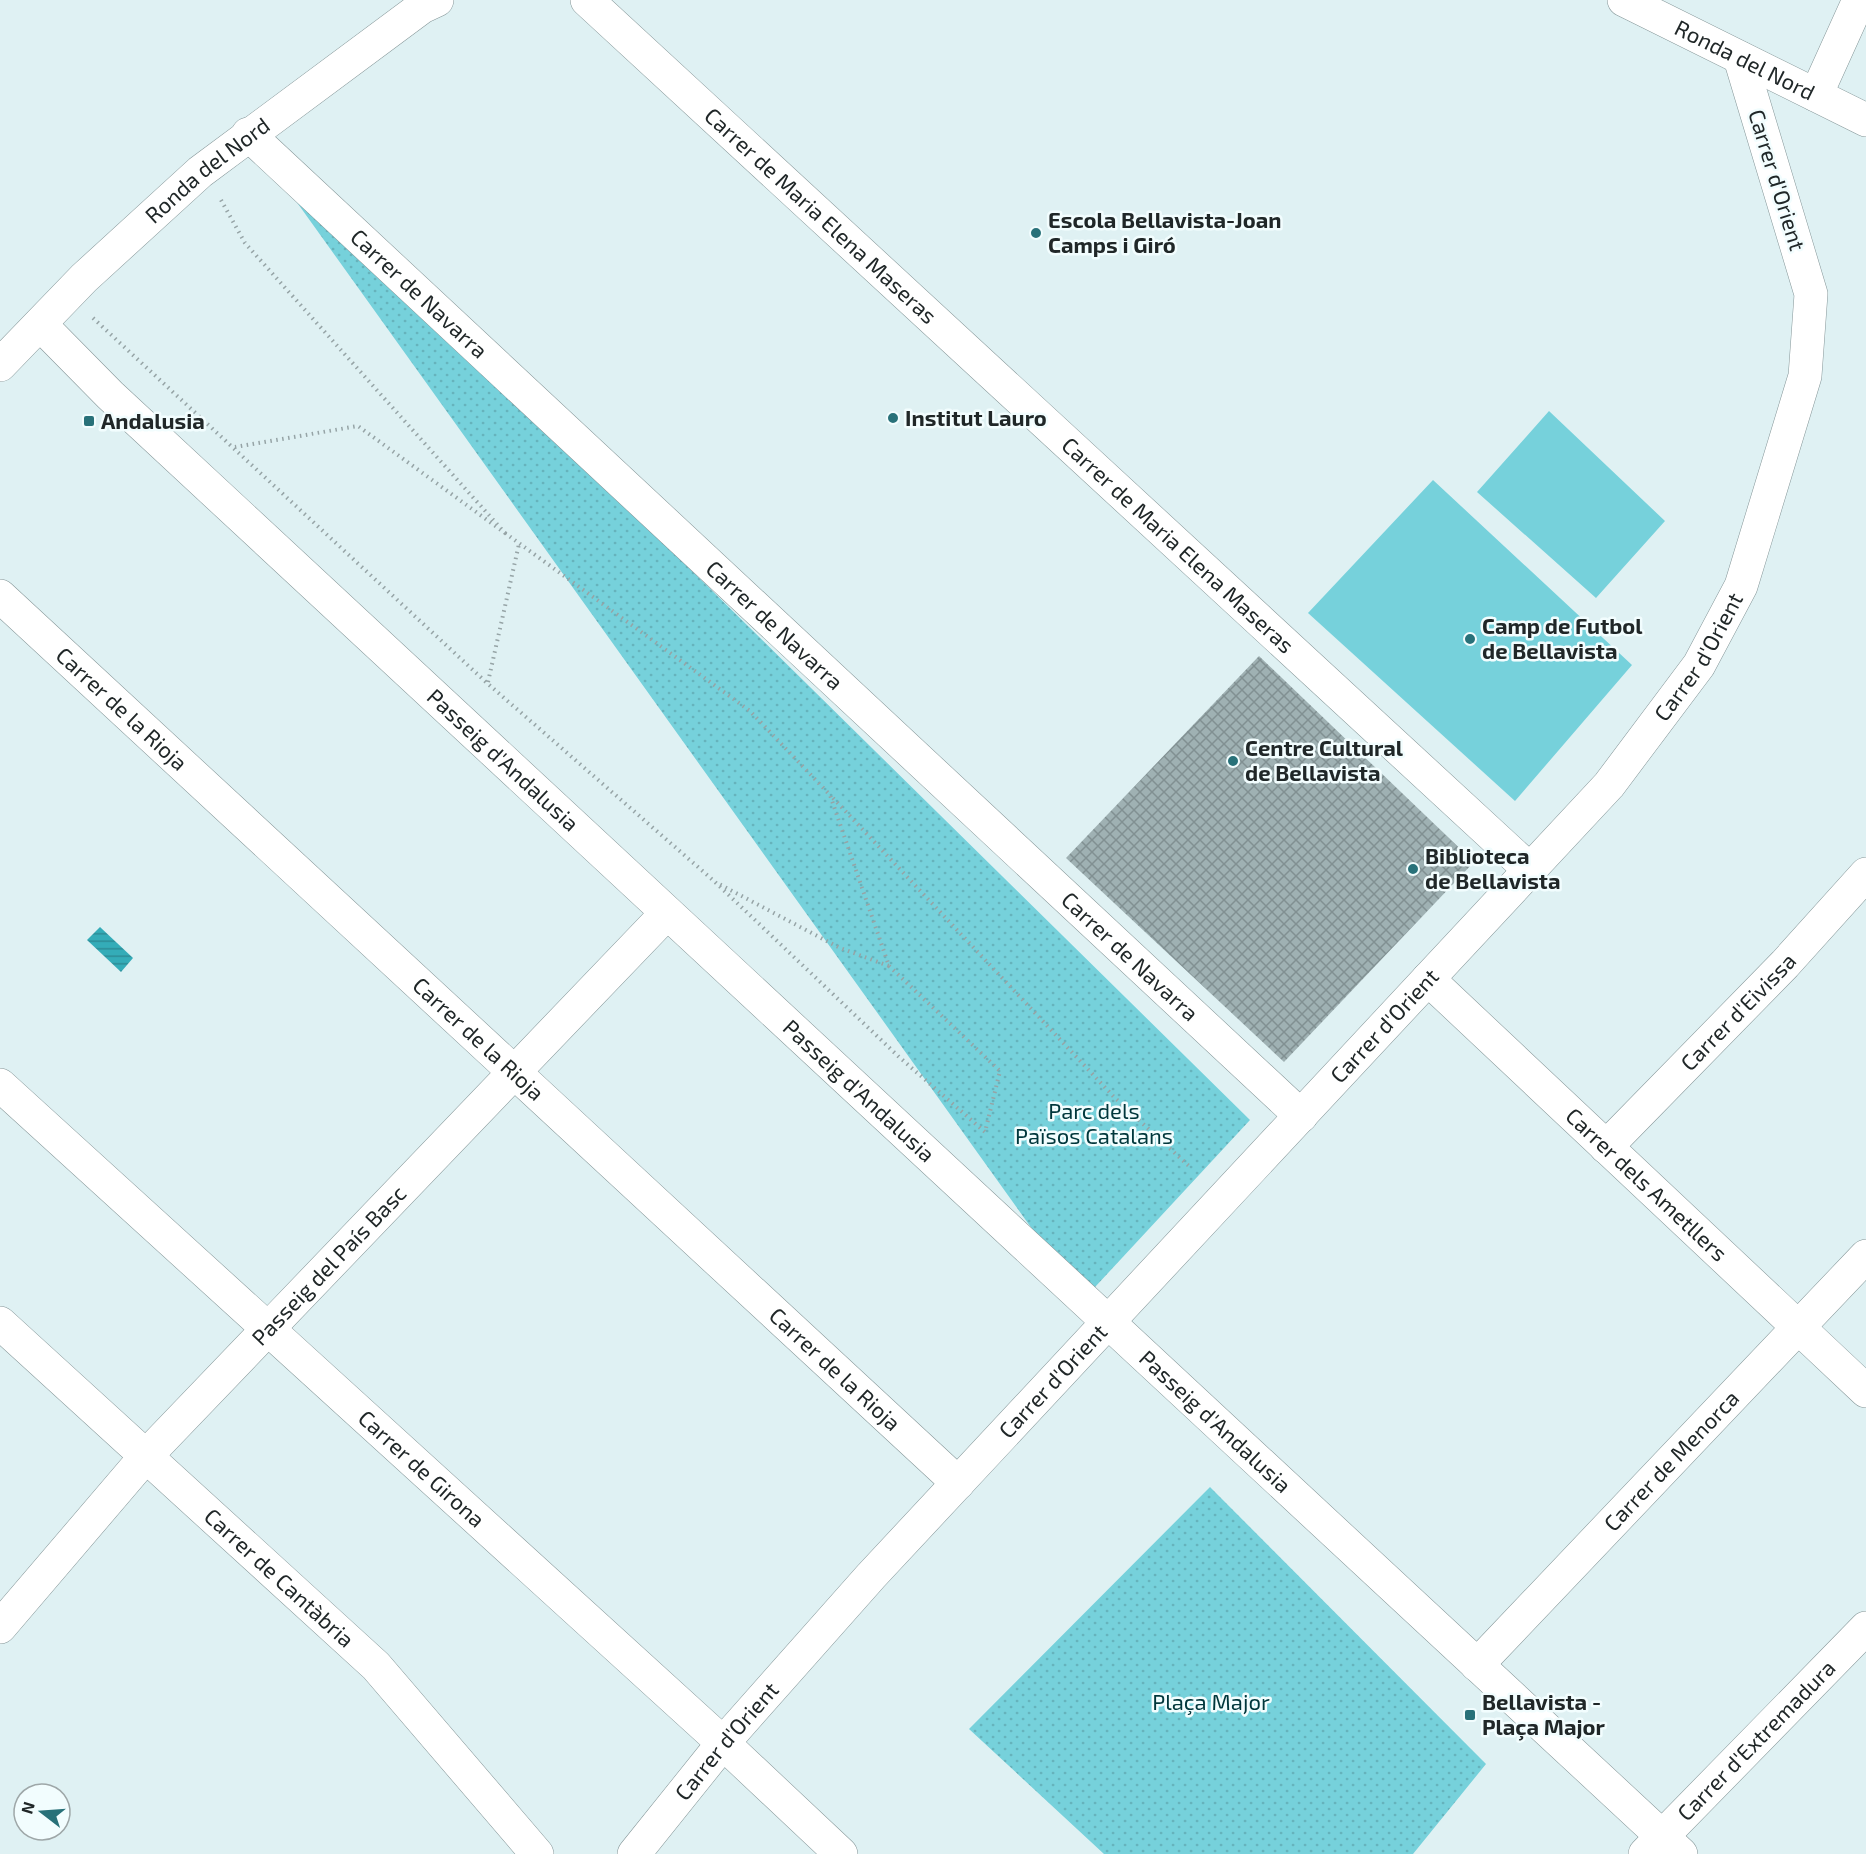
<svg xmlns="http://www.w3.org/2000/svg" width="1866" height="1854" viewBox="0 0 1866 1854" font-family="'Exo 2',sans-serif">
<defs>
<pattern id="park-dots" width="8" height="8" patternUnits="userSpaceOnUse" patternTransform="scale(1.5)"><rect width="8" height="8" fill="#76d1db"/><path d="M2 2h.1M6 6h.1" fill="none" stroke="#66b3bc" stroke-width="1.8" stroke-linecap="round"/></pattern>
<pattern id="water-rules" width="6" height="5" patternUnits="userSpaceOnUse" patternTransform="scale(1.5)"><rect width="6" height="5" fill="#34acb8"/><path d="M0 2.5h6" fill="none" stroke="#2c8c96"/></pattern>
<pattern id="building-cross-hatch" width="8" height="8" patternUnits="userSpaceOnUse" patternTransform="scale(1.5)"><rect width="8" height="8" fill="#9fb1b3"/><path d="M0 0l8 8M0 8l8-8" fill="none" stroke="#819092"/></pattern>
</defs>
<rect width="100%" height="100%" fill="#dff1f3"/>
<path fill="#76d1db" d="M1549,411L1665,521L1596,598L1477,492Z
M1433,480L1632,665L1515,801L1308,613Z"/>
<path fill="url(#park-dots)" d="M248,134L1250,1120L1083,1300Z
M1210,1487L1486,1764L1413,1854H1104L969,1729Z"/>
<path fill="url(#water-rules)" d="M100,927L133,958L121,972L87,940Z"/>
<path fill="url(#building-cross-hatch)" d="M1259,656L1474,862L1284,1062L1066,858Z"/>
<g fill="none" stroke-linecap="round" stroke-linejoin="round">
<defs>
<g id="minor">
<path id="s1" d="M587,0L1530,870"/>
<path id="s2" d="M1624,0L1866,120"/>
<path d="M1816,95L1859,0"/>
<path id="s3" d="M248,134L1301,1116"/>
<path id="s4" d="M40,324L110,395L1681,1854"/>
<path id="s5" d="M0,365L84,278L200,172L422,7L437,0"/>
<path id="s6" d="M0,596L958,1483"/>
<path id="s7" d="M1428,979L1866,1391"/>
<path id="s8" d="M0,1085L723,1743L841,1854"/>
<path id="s9" d="M1606,1147L1785,964L1866,874"/>
<path id="s10" d="M0,1323L376,1666L537,1854"/>
<path id="s11" d="M0,1627L146,1456L667,913"/>
<path id="s12" d="M1477,1665L1866,1256"/>
<path id="s13" d="M634,1854L723,1743L871,1576L1609,785L1699,665L1741,586L1805,376L1811,294L1740,58"/>
<path id="s14" d="M1645,1854L1866,1628"/>
</g>
</defs>
<use href="#minor" stroke="#859698" stroke-width="34"/>
<path stroke="#96a4a6" stroke-width="4" stroke-dasharray="1.5 4.5" stroke-linecap="butt" d="M221,200L245,243L505,533L358,426L235,447
M93,318L487,683L714,881L898,1056L985,1132L1000,1071L889,966
M505,533L750,711L830,795L889,966L840,948L719,884
M488,682L519,544
M833,798L1115,1098L1191,1168"/>
<use href="#minor" stroke="#fff" stroke-width="33"/>
</g>
<g fill="#287179" stroke="#f2fdfe" stroke-width="2">
<circle cx="1036" cy="233" r="6"/>
<circle cx="893" cy="418" r="6"/>
<rect x="83" y="415" width="12" height="12" rx="3"/>
<circle cx="1470" cy="639" r="6"/>
<circle cx="1233" cy="761" r="6"/>
<circle cx="1413" cy="869" r="6"/>
<rect x="1464" y="1709" width="12" height="12" rx="3"/>
</g>
<g text-anchor="middle" stroke-width="5" stroke-linejoin="round" paint-order="stroke">
<g font-size="22" fill="#202728" stroke="#f2fdfe">
<text dy="8" stroke="none"><textPath href="#s2" startOffset="135">Ronda del Nord</textPath></text>
<text dy="8" stroke="none"><textPath href="#s5" startOffset="285">Ronda del Nord</textPath></text>
<text transform="translate(1777 180) rotate(73)" y="8">Carrer d'Orient</text>
<text dy="8" stroke="none"><textPath href="#s1" startOffset="318">Carrer de Maria Elena Maseras</textPath></text>
<text dy="8" stroke="none"><textPath href="#s3" startOffset="234">Carrer de Navarra</textPath></text>
<text dy="8" stroke="none"><textPath href="#s1" startOffset="804">Carrer de Maria Elena Maseras</textPath></text>
<text dy="8" stroke="none"><textPath href="#s3" startOffset="720">Carrer de Navarra</textPath></text>
<text dy="8" stroke="none"><textPath href="#s13" startOffset="1604">Carrer d'Orient</textPath></text>
<text dy="8" stroke="none"><textPath href="#s6" startOffset="166">Carrer de la Rioja</textPath></text>
<text dy="8" stroke="none"><textPath href="#s4" startOffset="636">Passeig d'Andalusia</textPath></text>
<text dy="8" stroke="none"><textPath href="#s3" startOffset="1206">Carrer de Navarra</textPath></text>
<text dy="8" stroke="none"><textPath href="#s9" startOffset="189">Carrer d'Eivissa</textPath></text>
<text dy="8" stroke="none"><textPath href="#s13" startOffset="1118">Carrer d'Orient</textPath></text>
<text dy="8" stroke="none"><textPath href="#s6" startOffset="652">Carrer de la Rioja</textPath></text>
<text dy="8" stroke="none"><textPath href="#s4" startOffset="1122">Passeig d'Andalusia</textPath></text>
<text dy="8" stroke="none"><textPath href="#s7" startOffset="300">Carrer dels Ametllers</textPath></text>
<text dy="8" stroke="none"><textPath href="#s11" startOffset="489">Passeig del País Basc</textPath></text>
<text dy="8" stroke="none"><textPath href="#s6" startOffset="1138">Carrer de la Rioja</textPath></text>
<text dy="8" stroke="none"><textPath href="#s13" startOffset="632">Carrer d'Orient</textPath></text>
<text dy="8" stroke="none"><textPath href="#s4" startOffset="1608">Passeig d'Andalusia</textPath></text>
<text dy="8" stroke="none"><textPath href="#s12" startOffset="282">Carrer de Menorca</textPath></text>
<text dy="8" stroke="none"><textPath href="#s8" startOffset="570">Carrer de Girona</textPath></text>
<text dy="8" stroke="none"><textPath href="#s10" startOffset="378">Carrer de Cantàbria</textPath></text>
<text dy="8" stroke="none"><textPath href="#s14" startOffset="159">Carrer d'Extremadura</textPath></text>
<text dy="8" stroke="none"><textPath href="#s13" startOffset="146">Carrer d'Orient</textPath></text>
</g>
<g font-size="22" font-weight="bold" fill="#202728" stroke="#f2fdfe" text-anchor="start">
<text x="1048" y="228">Escola Bellavista-Joan<tspan x="1048" dy="25">Camps i Giró</tspan></text>
<text x="905" y="426">Institut Lauro</text>
<text x="101" y="429">Andalusia</text>
<text x="1482" y="634">Camp de Futbol<tspan x="1482" dy="25">de Bellavista</tspan></text>
<text x="1245" y="756">Centre Cultural<tspan x="1245" dy="25">de Bellavista</tspan></text>
<text x="1425" y="864">Biblioteca<tspan x="1425" dy="25">de Bellavista</tspan></text>
<text x="1482" y="1710">Bellavista -<tspan x="1482" dy="25">Plaça Major</tspan></text>
</g>
<g font-size="22" fill="#00373c" stroke="#f2fdfe">
<text x="1094" y="1119">Parc dels<tspan x="1094" dy="25">Països Catalans</tspan></text>
<text x="1211" y="1710">Plaça Major</text>
</g>
</g>
<g transform="translate(42 1812) rotate(287)"><circle r="28" fill="#f2fdfe" stroke="#9ea7a8" stroke-width="1.5"/>
<path d="M0-4.5L10 22L0 15L-10 22Z" fill="#287179"/>
<text y="-9" font-size="16" font-weight="bold" text-anchor="middle" fill="#202728">N</text>
</g>
</svg>
